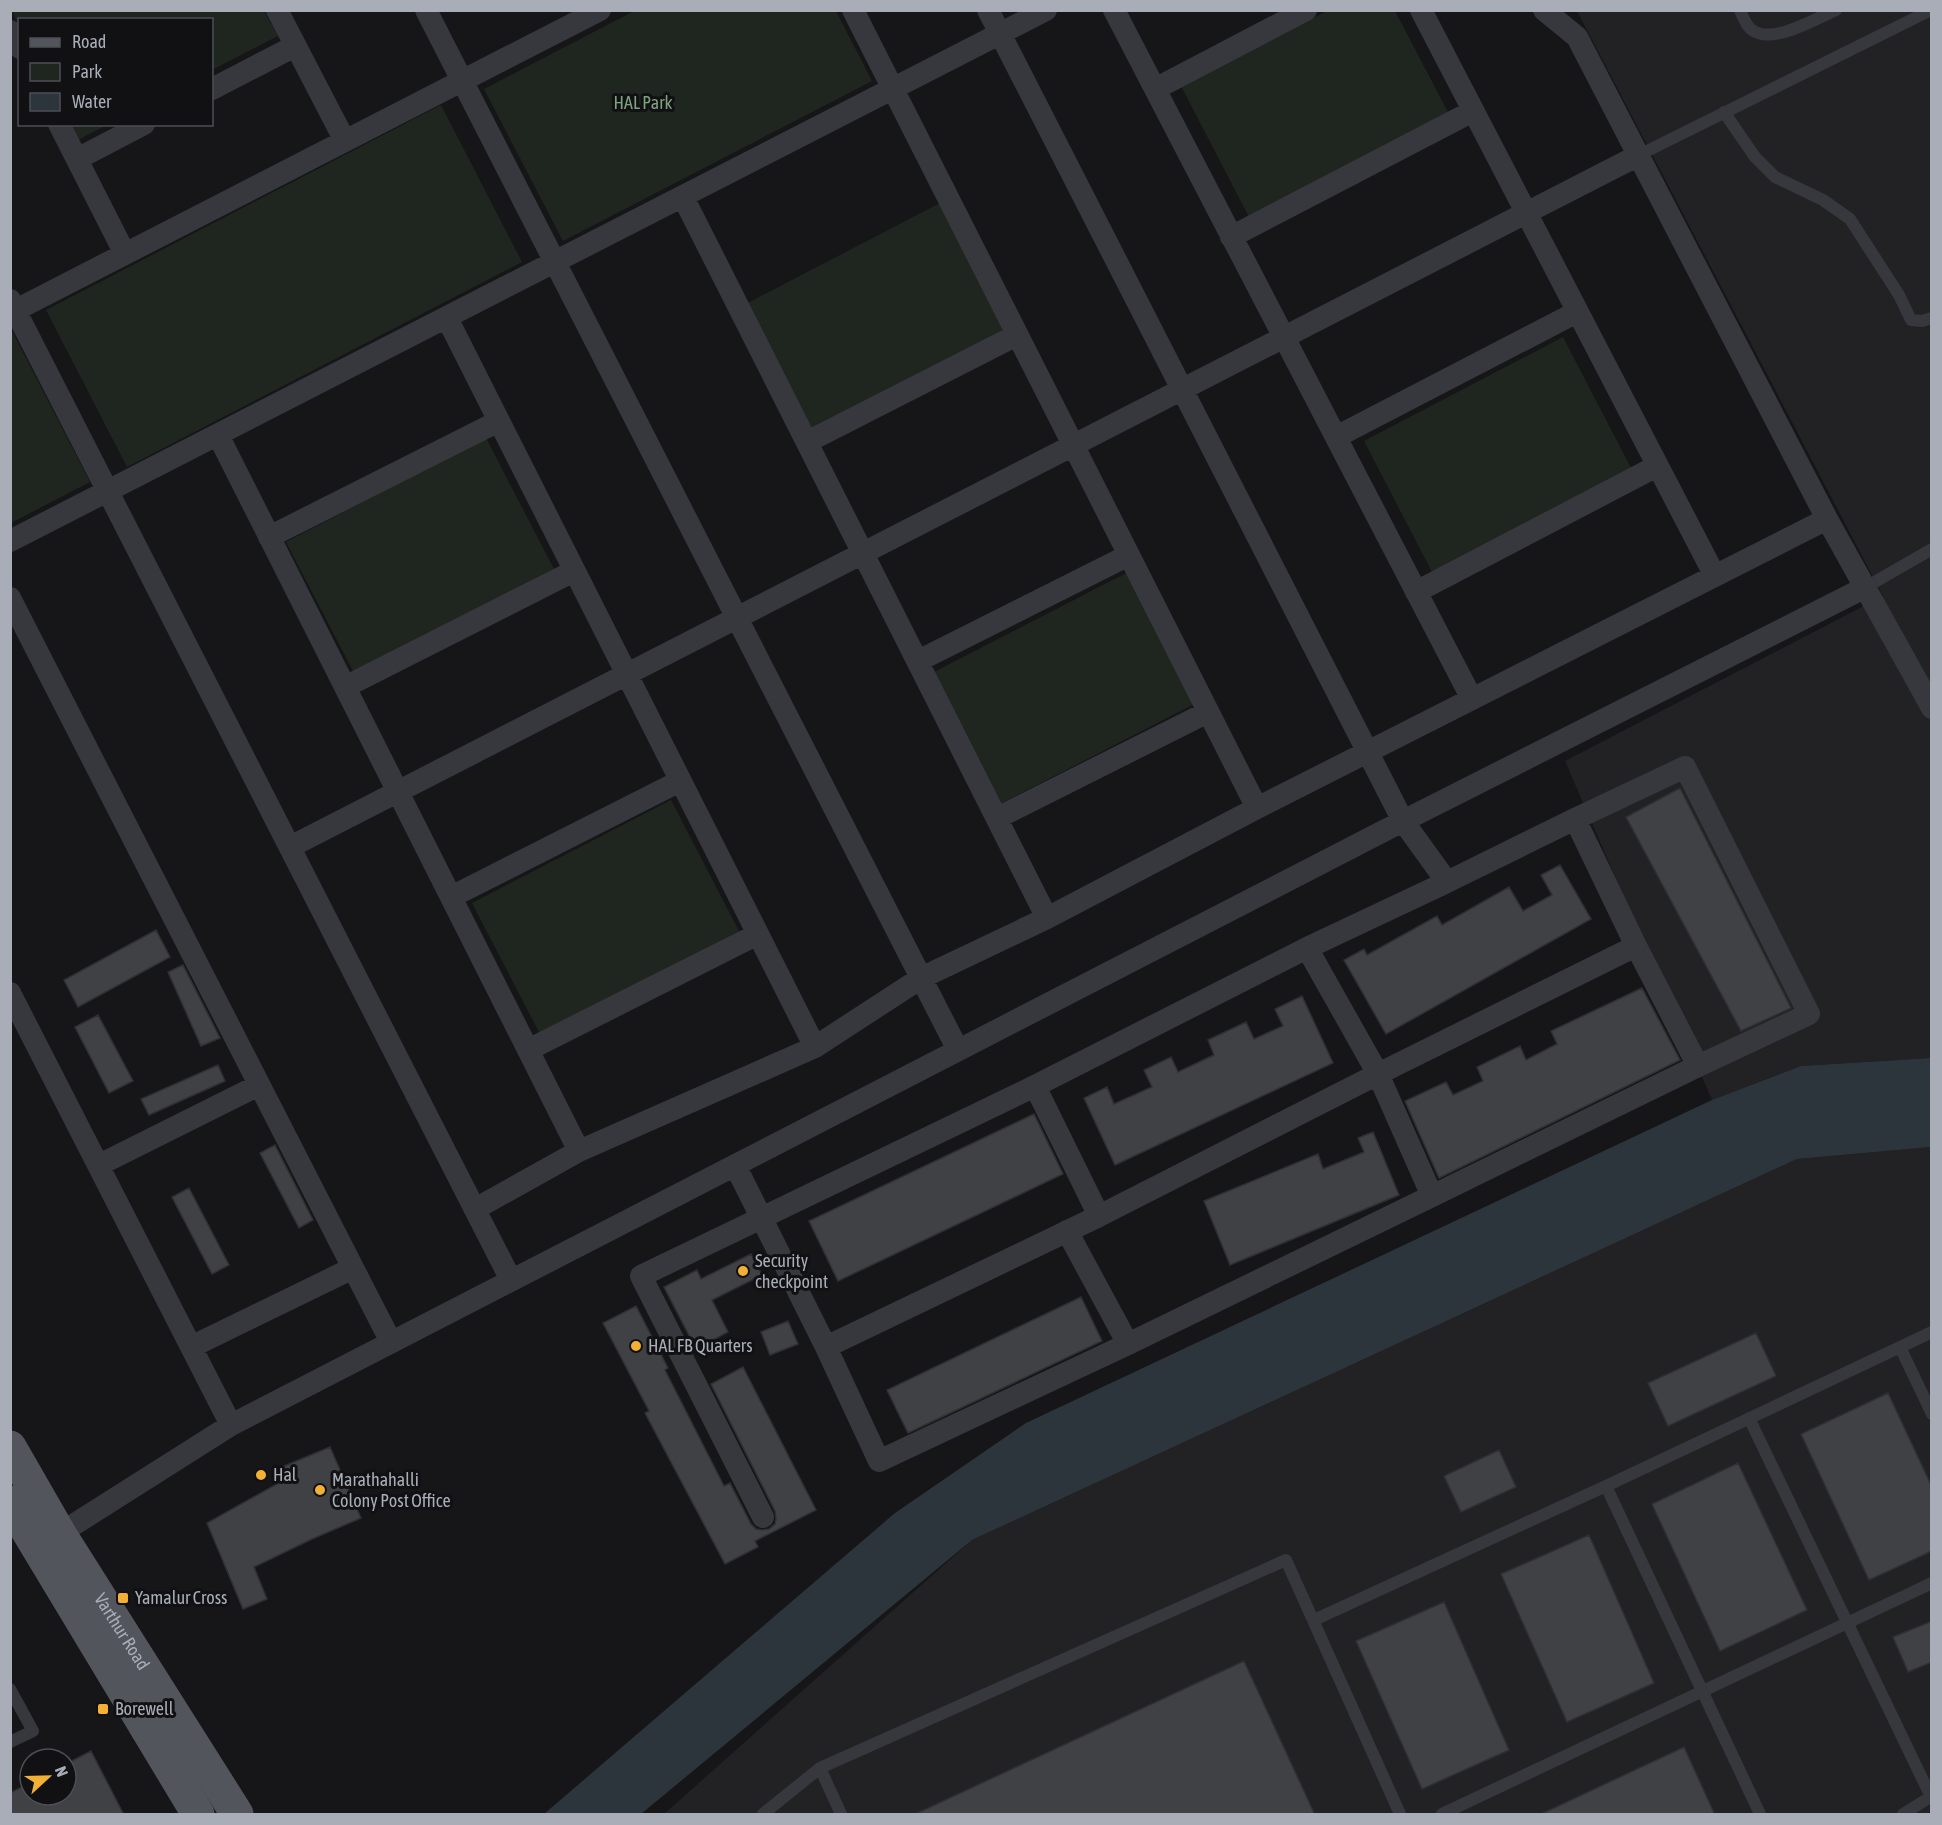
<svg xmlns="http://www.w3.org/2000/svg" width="1942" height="1825" viewBox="0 0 1942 1825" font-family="'Asap Condensed',sans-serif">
<rect width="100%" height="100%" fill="#161618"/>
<path fill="#222225" d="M1577,11H1931V1058L1801,1066L1712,1100L1565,761L1883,596Z
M1931,1147L1932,1811L1926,1814H664L972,1540L1797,1159Z"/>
<path fill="#1e261f" d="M636,10L836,11L872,81L563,241L484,89Z
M12,11H264L278,36L212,70V20H20L19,26Z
M1327,11H1395L1449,114L1249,217L1181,86Z
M441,105L522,262L127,467L46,310Z
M70,125H107L78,140Z
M940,203L1007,334L808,438L740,307Z
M12,331L90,482L11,523L10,332Z
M1563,337L1631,468L1432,572L1364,441Z
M486,438L554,569L354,673L286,542Z
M1132,570L1200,701L1000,804L932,673Z
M671,800L739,931L540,1034L472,903Z"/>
<path fill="#2c353c" d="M1931,1058V1147L1797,1159L972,1540L641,1814H544L895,1513L1026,1423L1712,1100L1801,1066Z"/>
<path fill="#404145" stroke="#303034" stroke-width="1.5" d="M1680,788L1791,1008L1741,1031L1626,817Z
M1560,865L1591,919L1386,1034L1344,960L1364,949L1367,955L1437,916L1442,925L1509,887L1523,911L1552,895L1541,875Z
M156,930L170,957L78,1007L64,980Z
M183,965L220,1038L201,1046L168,972Z
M1642,988L1680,1060L1439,1178L1405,1101L1446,1082L1453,1095L1483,1081L1477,1067L1520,1046L1526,1060L1557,1044L1551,1031Z
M1302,996L1333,1063L1115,1165L1084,1098L1107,1087L1114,1104L1152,1087L1144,1070L1171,1057L1178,1072L1214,1055L1208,1040L1246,1022L1254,1039L1283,1026L1275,1009Z
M98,1015L133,1081L109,1093L75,1027Z
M218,1065L225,1081L149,1115L141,1099Z
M1034,1114L1063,1174L838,1281L809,1221Z
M1373,1132L1399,1195L1230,1265L1204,1201L1318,1154L1323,1169L1364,1152L1358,1138Z
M275,1145L313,1220L299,1228L260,1153Z
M189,1188L229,1265L212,1274L172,1197Z
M751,1254L762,1275L712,1300L728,1332L696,1349L664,1287L697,1270L701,1279Z
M1081,1297L1102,1341L908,1433L887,1390Z
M636,1306L668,1368L665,1370L724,1486L730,1483L751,1524L756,1529L762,1530L769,1529L775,1524L776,1518L775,1511L711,1384L743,1367L816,1510L755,1541L758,1547L725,1564L645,1413L649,1411L603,1323Z
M788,1321L798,1344L770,1355L761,1332Z
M1756,1333L1776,1376L1668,1426L1648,1383Z
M1888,1393L1932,1487V1551L1869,1580L1801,1434Z
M330,1447L361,1518L312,1539L254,1567L267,1599L243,1609L207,1523L286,1479L282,1467Z
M1499,1450L1516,1487L1461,1512L1444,1476Z
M1738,1463L1807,1610L1720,1651L1652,1504Z
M1589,1535L1654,1683L1567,1722L1501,1574Z
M1444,1602L1509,1750L1422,1789L1356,1641Z
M1932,1621V1662L1908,1672L1893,1637Z
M1244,1661L1315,1815H913Z
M1684,1747L1715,1815H1539Z
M91,1751L124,1815H10V1793L30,1783V1795H66V1764Z"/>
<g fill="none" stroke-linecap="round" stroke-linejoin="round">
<path stroke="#37383d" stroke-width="12" d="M1740,10C1743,17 1746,26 1752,30C1772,45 1815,19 1836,10
M1724,112L1755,157L1775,177L1823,200L1850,219L1899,295L1911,320L1922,321L1932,318
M1639,155L1931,10
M1866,587L1932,549
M1900,1347L1932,1414
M1749,1418L1931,1797
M1606,1486L1760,1814
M1314,1620L1606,1486L1932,1332
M10,1689L33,1731L10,1742
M820,1768L841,1814
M763,1814L820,1768L1286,1560L1400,1814
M1442,1814L1932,1583
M1903,1814L1932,1796"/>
<path stroke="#37383d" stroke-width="22" d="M277,10L345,141
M426,10L958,1050
M853,10L1257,808
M1114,10L1472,699
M1421,10L1715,576
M1544,10L1577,37L1827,519L1932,708
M10,31L20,48
M212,89L295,46
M1155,89L1306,10
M59,124L125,254
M77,159L144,124
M683,197L1047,918
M1231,237L1473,111
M10,300L511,1280
M10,313L600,10
M447,318L815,1047
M218,435L579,1151
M1336,437L1577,312
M807,442L1017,335
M269,537L499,421
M10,541L1046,10
M1416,592L1657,466
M10,598L391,1342
M918,661L1129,555
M345,687L574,571
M997,818L1208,712
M1575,819L1636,946L1698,1066
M290,847L1639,155
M451,897L680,781
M10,993L231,1425
M528,1050L758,934
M1035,1086L1099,1216
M99,1165L259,1085
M735,1165L826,1347L879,1461L1128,1344L1432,1196L1378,1074L1307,948L1447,882L1403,821L988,10
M1432,1196L1698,1066L1809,1014L1685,767L1575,819L1447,882
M475,1209L579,1151L815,1047L921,978L1047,918L1257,808L1827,519
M1067,1231L1128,1344
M191,1347L353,1268
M826,1347L1099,1216L1378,1074L1636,946
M763,1517L641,1276L1035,1086L1307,948
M48,1541L231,1425L1403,821L1866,587"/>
<g stroke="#53555c" stroke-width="33">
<path id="s1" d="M10,1447L60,1534L237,1814"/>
<path d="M10,1502L198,1814"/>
</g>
</g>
<g fill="#f2b134" stroke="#111113" stroke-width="2">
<circle cx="743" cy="1271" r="6"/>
<circle cx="636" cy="1346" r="6"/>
<circle cx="261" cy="1475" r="6"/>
<circle cx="320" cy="1490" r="6"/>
<rect x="117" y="1592" width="12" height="12" rx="3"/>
<rect x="97" y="1703" width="12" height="12" rx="3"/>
</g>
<g text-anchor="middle" stroke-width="6" stroke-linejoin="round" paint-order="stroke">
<g font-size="18" fill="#7fa381" stroke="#111113">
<text x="643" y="109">HAL Park</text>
</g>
<g font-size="18" fill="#a8adb8" stroke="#111113" text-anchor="start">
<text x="755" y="1267">Security<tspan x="755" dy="21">checkpoint</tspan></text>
<text x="648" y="1352">HAL FB Quarters</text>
<text x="273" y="1481">Hal</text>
<text x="332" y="1486">Marathahalli<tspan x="332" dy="21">Colony Post Office</tspan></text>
<text x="135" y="1604">Yamalur Cross</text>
<text x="115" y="1715">Borewell</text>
</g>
<g font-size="18" fill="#a8adb8" stroke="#111113">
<text dy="6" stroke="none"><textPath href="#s1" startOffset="216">Varthur Road</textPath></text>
</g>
</g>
<rect width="1942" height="1825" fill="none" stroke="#a8adb8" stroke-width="24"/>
<rect x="18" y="18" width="195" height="108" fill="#111113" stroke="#4d4f55" stroke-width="1.5"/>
<rect x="30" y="38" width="30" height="9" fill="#53555c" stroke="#4d4f55" stroke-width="1.5"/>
<text x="72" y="48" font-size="18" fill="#a8adb8">Road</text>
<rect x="30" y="63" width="30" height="18" fill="#1e261f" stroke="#4d4f55" stroke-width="1.5"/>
<text x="72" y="78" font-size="18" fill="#a8adb8">Park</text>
<rect x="30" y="93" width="30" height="18" fill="#2c353c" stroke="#4d4f55" stroke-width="1.5"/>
<text x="72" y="108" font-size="18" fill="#a8adb8">Water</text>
<g transform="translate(48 1777) rotate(68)"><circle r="28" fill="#111113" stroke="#4d4f55" stroke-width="1.5"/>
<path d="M0-4.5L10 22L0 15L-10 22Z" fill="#f2b134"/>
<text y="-9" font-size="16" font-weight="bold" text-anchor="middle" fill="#a8adb8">N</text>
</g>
</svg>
